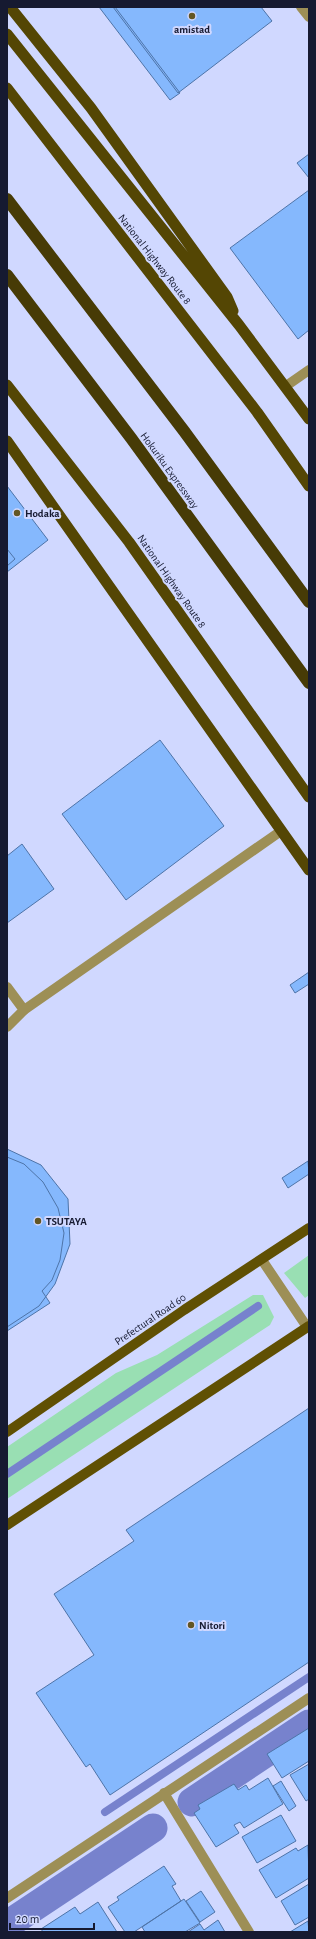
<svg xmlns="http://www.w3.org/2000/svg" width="316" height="1939" viewBox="0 0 316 1939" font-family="'Alegreya Sans',sans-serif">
<rect width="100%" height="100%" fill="#d0d8ff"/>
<path fill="#99dfb3" d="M309,1255V1295L305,1298L284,1273Z
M253,1295H263L274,1317L270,1325L7,1499V1447L116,1373L157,1355Z"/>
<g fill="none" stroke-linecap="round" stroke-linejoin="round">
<path stroke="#7782cd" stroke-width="8" d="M7,1474L258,1306
M105,1812L309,1677"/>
<path stroke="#7782cd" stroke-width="29" d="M192,1802L309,1724
M16,1919L153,1828"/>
</g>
<path fill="#85b8fd" stroke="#4e74a8" d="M99,7H115L180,93L170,100Z
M113,7H261L272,21L178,93Z
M309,154V178L297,163Z
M309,190V330L298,339L230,248Z
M7,486L48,540L7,572Z
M7,549L15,559L7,566Z
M160,740L224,826L126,900L62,814Z
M22,844L54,889L7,923V856Z
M309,972V984L295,993L290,985Z
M7,1149L41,1165L68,1199L70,1244L55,1284L39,1306L7,1327Z
M7,1157L24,1164L43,1182L58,1208L64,1233L60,1260L52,1280L42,1291L50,1303L7,1331Z
M308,1161L309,1174L288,1188L282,1178Z
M309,1408V1662L110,1795L90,1764L86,1767L36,1693L94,1655L54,1594L134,1541L126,1530Z
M309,1728V1761L282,1778L267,1754Z
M309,1764V1799L306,1801L290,1775Z
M268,1778L283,1804L244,1828L240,1822L234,1825L239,1833L216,1847L194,1813L200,1809L198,1805L234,1784L238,1790L246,1785L249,1790Z
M281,1781L296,1806L289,1811L273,1786Z
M281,1815L296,1841L257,1863L242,1837Z
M308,1845L309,1878L276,1898L259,1870L296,1848L298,1851Z
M164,1866L176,1884L172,1886L181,1901L134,1932H125L108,1907L119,1900L117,1897Z
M309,1884V1917L295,1925L281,1901Z
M201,1891L215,1912L200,1922L186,1901Z
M184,1899L200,1923L185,1932H145L142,1927Z
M98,1902L117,1932H43L41,1929L75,1907L80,1914Z
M218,1920L225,1932H188L200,1924L204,1930Z
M308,1921L309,1932H290Z"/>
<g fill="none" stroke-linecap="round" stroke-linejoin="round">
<path stroke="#9d8f56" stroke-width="10" d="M301,7L309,17
M286,386L309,370
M7,987L24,1010L7,1027
M262,1260L307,1327
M164,1793L249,1932
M7,1898L309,1698"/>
<path stroke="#9d8f56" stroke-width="10" d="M24,1010L281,831"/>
<path stroke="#605003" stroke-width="10" d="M7,1432L184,1310L309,1228
M7,1525L309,1326"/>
<path stroke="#544604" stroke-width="11" d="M10,7L91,108L227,297L233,311
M7,34L239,325L309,419
M7,88L257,412L309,486
M7,385L129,542L309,797
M7,441L309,870"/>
<path stroke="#473b06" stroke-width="12" d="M7,199L184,431L309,602
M7,275L131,438L309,683"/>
</g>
<g fill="#635623" stroke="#d0d8ff" stroke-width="1.5">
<circle cx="192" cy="16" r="4"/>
<circle cx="17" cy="513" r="4"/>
<circle cx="38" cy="1221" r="4"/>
<circle cx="191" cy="1625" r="4"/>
</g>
<g text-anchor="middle" stroke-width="4" stroke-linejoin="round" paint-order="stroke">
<g font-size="11" font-weight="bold" fill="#161a31" stroke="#d0d8ff" text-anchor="start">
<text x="192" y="33" text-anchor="middle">amistad</text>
<text x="25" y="517">Hodaka</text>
<text x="46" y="1225">TSUTAYA</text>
<text x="199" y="1629">Nitori</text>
</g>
<g font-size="11" fill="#161a31" stroke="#d0d8ff">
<text transform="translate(155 259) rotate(52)" y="4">National Highway Route 8</text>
<text transform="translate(170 470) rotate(54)" y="4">Hokuriku Expressway</text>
<text transform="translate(172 581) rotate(55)" y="4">National Highway Route 8</text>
<text transform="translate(150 1319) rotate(-34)" y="4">Prefectural Road 60</text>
</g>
</g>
<rect width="316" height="1939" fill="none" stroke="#161a31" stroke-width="16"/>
<path d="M10 1923v6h84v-6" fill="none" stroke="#161a31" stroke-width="2"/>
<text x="16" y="1923" font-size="12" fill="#161a31" stroke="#d0d8ff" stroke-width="3" paint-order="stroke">20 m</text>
</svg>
